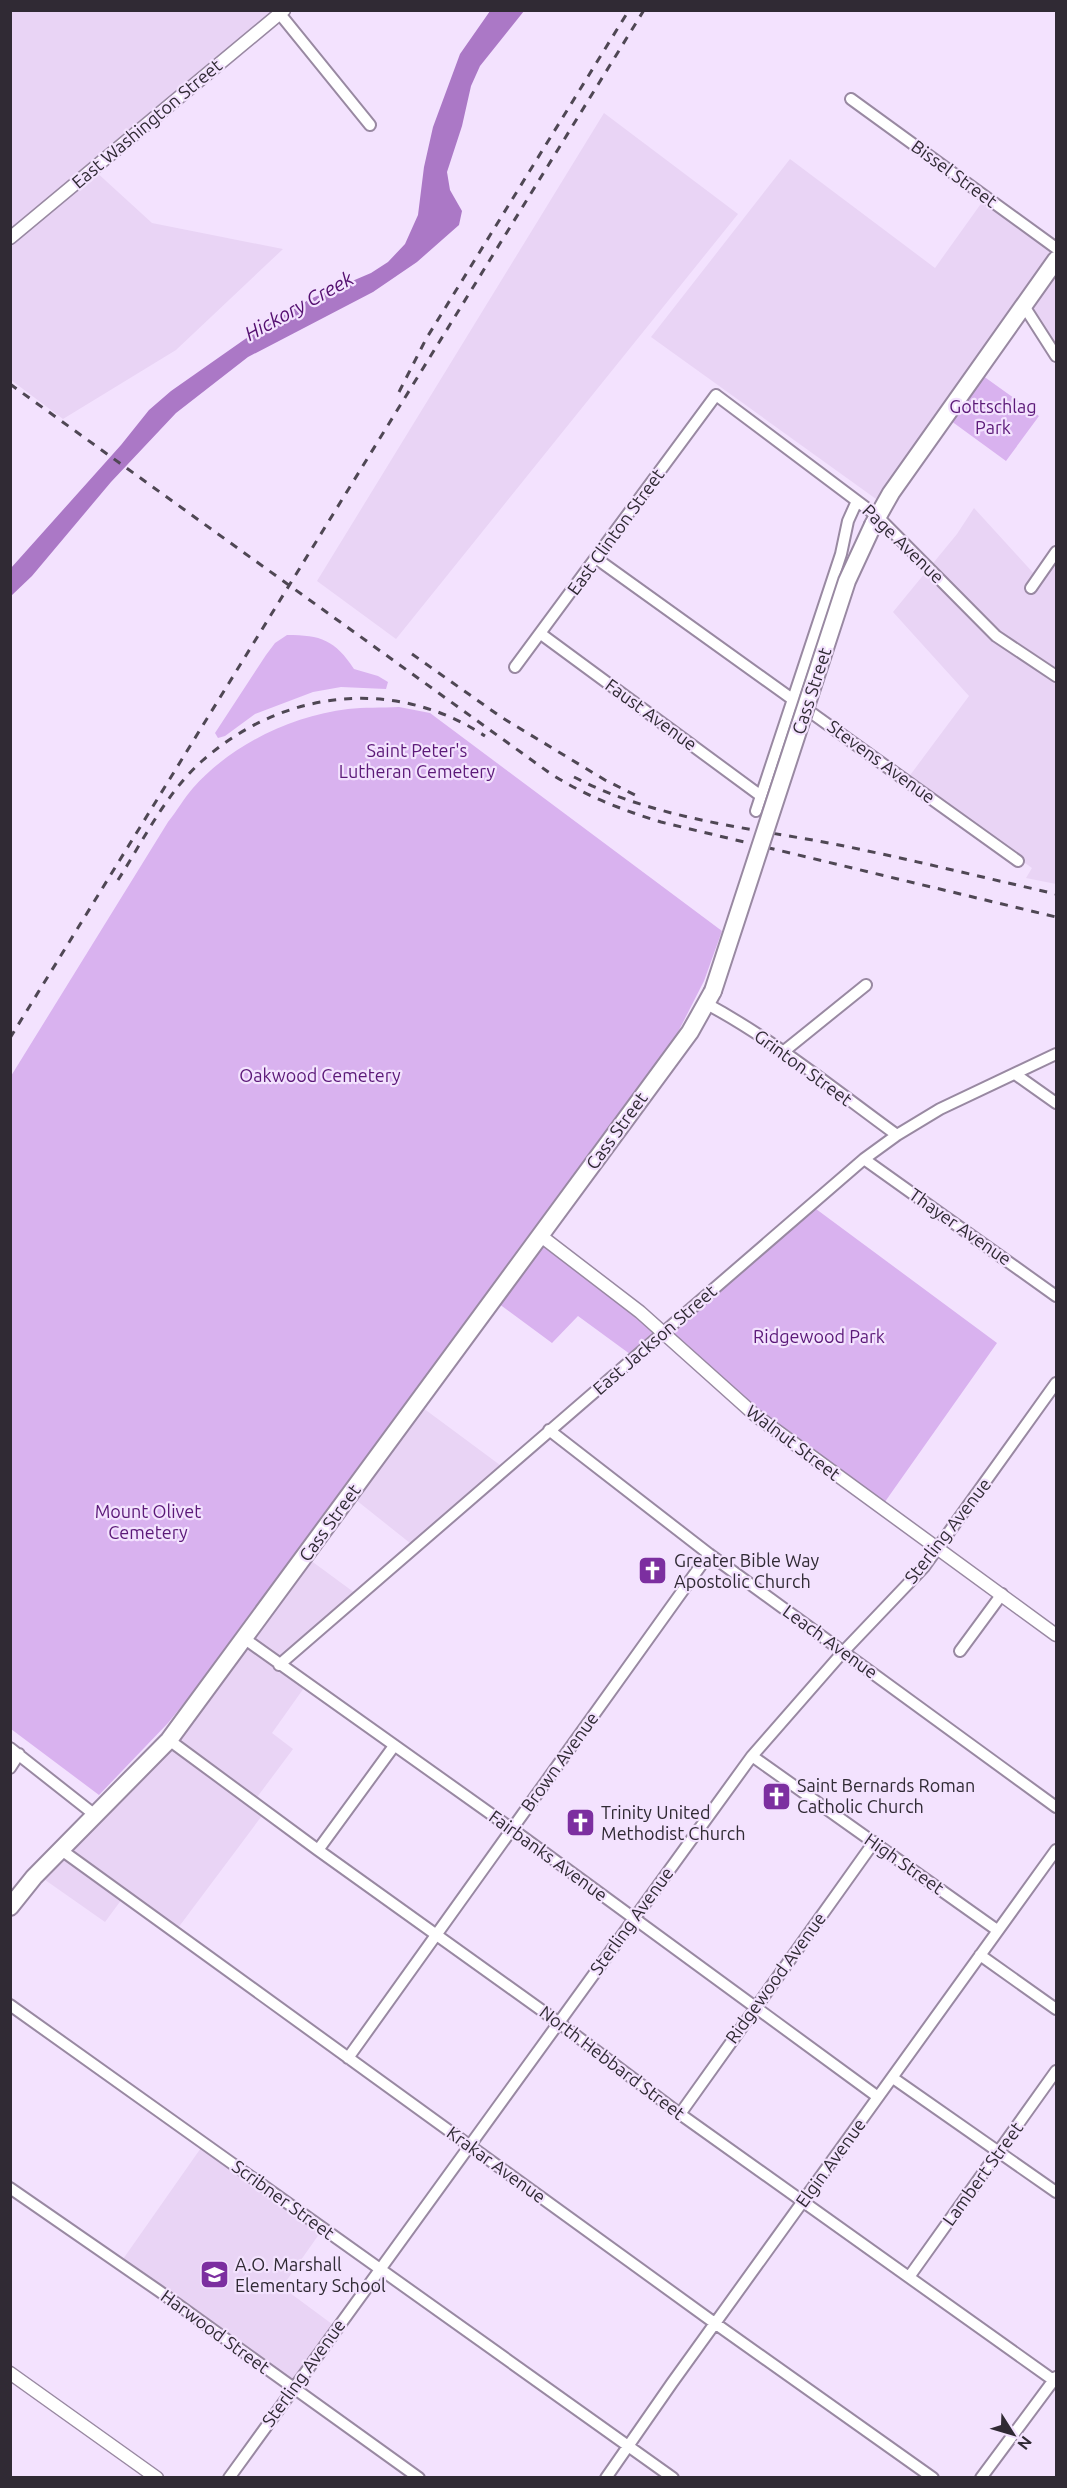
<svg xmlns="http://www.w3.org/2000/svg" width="1067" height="2488" viewBox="0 0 1067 2488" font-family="Ubuntu,sans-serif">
<rect width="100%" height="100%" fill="#f3e2fe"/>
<path fill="#e9d4f5" d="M11,11H271L273,14L11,233Z
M604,113L738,214L396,639L317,581Z
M790,159L935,268L985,198L1056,249L883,504L651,337Z
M94,170L152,223L283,249L176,350L63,419L11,380V241Z
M1056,261V354L1025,307Z
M974,508L1036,576L1056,548V884L1026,878L1032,868L908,778L969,696L893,612L957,534Z
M419,1405L504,1468L415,1547L351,1496Z
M306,1557L359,1596L279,1664L246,1639Z
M245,1640L306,1685L272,1733L293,1749L252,1804L264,1813L175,1932L125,1895L105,1922L38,1875L97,1815Z
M203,2145L322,2230L282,2287L336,2327L293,2386L121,2262Z"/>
<path fill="#d9b2ef" d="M979,373L1039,416L1006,461L947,418Z
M287,635C321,635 335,640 354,669L378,676L388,682L386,689L341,687L313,692L255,714L225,736L218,738L215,733L266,655L275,643Z
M399,707L430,713L722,931L704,981L676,1036L198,1686L168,1723L99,1795L11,1729V1076L168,822C177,811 184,798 193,788C231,745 291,716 348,709C364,707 382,708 399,707Z
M812,1206L997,1343L882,1506L756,1415L664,1333Z
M541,1238L662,1333L634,1357L578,1316L552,1343L495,1301Z"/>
<path fill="#ab78c6" d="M490,11H524L480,66L471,86L462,126L447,172L450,190L462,211L459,225L417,262L373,292L248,357L176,413L111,482L32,576L11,596V568L121,445L149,410L171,391L248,337L310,299L371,273L388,262L405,244L418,215L424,167L433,127L460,54Z"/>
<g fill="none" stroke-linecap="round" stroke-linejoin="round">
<defs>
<path id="minor" d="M280,14L370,125
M851,99L1056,248
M1024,306L1056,356
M597,559L1018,861
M1031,588L1056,552
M541,634L761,796
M515,667L716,395L877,516L996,636L1056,676
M756,811L841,554L848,521L857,501
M707,1004C774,1040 835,1090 897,1135
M783,1052L866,985
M1015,1074L1056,1103
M864,1159L1056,1296
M549,1430L709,1554L1056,1807
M245,1639L512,1829L878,2097
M960,1651L1002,1594
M279,1665L864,1159L897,1135L940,1109L1056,1054
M169,1740L318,1850L558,2022L680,2114L1056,2382
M10,1748L95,1815
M752,1756L997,1930
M10,1768L19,1754
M60,1849L716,2324L933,2478
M318,1850L394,1746
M980,1955L1056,2009
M10,2005L673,2478
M348,2058L709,1554
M893,2078L1056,2192
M680,2114L874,1842
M10,2188L159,2291L419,2478
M909,2277L1056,2071
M229,2478L752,1756L843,1652L924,1567L1056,1383
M606,2478L672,2383L1056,1850
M981,2478L1056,2377"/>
<path id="tertiary" d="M10,238L284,10
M541,1236L640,1312L755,1415L1056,1635
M10,2373L157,2478"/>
<path id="primary" d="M873,525L891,493L1056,260
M10,1907L34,1877L169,1740L690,1032L713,991"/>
</defs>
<use href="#minor" stroke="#9989a2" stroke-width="14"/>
<use href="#tertiary" stroke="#9989a2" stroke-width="15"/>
<use href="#primary" stroke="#9989a2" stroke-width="20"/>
<use href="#minor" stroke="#fff" stroke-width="10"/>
<use href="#tertiary" stroke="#fff" stroke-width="12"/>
<use href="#primary" stroke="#fff" stroke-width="16"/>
<path stroke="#4f4754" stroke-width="3" stroke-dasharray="8 8" stroke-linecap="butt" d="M10,384L551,774C586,796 622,810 661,822L1056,917
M399,392L426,339L629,10
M412,654L501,717L605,780L635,795
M574,777C653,818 742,827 829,843C905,858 981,877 1056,894
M118,880C143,841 166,793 202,761C282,690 394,676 485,736
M10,1038L644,10"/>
<defs>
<path id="primary-bridge" d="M713,991L847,581L873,525"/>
</defs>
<use href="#primary-bridge" stroke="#9989a2" stroke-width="20" stroke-linecap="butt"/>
<use href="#primary-bridge" stroke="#fff" stroke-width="16"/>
</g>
<defs>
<symbol id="church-square" viewBox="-11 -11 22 22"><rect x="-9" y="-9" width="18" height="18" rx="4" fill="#7c2fa0" stroke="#f3e2fe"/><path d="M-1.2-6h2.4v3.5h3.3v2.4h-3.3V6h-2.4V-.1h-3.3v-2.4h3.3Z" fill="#fff"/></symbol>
<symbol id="school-square" viewBox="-11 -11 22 22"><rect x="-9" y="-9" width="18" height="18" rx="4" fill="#7c2fa0" stroke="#f3e2fe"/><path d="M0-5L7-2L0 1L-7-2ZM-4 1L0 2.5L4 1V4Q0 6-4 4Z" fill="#fff"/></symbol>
</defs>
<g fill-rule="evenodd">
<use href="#church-square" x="636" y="1554" width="33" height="33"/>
<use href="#church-square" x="760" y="1780" width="33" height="33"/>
<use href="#church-square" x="564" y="1806" width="33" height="33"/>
<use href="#school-square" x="198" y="2258" width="33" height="33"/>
</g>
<g text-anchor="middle" stroke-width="4.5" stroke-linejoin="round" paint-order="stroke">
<g font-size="18" fill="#302a34" stroke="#f3e2fe">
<text transform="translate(147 124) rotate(-40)" y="6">East Washington Street</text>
<text transform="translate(954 174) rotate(36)" y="6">Bissel Street</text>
<text transform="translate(616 532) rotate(-54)" y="6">East Clinton Street</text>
<text transform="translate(903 544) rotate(44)" y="6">Page Avenue</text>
<text transform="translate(812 691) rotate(-72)" y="6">Cass Street</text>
<text transform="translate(651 715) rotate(36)" y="6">Faust Avenue</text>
<text transform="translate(881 762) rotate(36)" y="6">Stevens Avenue</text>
<text transform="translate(803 1068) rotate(36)" y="6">Grinton Street</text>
<text transform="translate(617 1131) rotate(-54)" y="6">Cass Street</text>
<text transform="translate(960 1227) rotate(35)" y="6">Thayer Avenue</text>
<text transform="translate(655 1340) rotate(-41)" y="6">East Jackson Street</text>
<text transform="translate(793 1443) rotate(37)" y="6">Walnut Street</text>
<text transform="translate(330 1523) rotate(-54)" y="6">Cass Street</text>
<text transform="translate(948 1531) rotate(-52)" y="6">Sterling Avenue</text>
<text transform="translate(830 1642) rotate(36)" y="6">Leach Avenue</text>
<text transform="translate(560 1762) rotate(-54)" y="6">Brown Avenue</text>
<text transform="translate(548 1856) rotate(36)" y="6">Fairbanks Avenue</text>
<text transform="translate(904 1864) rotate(35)" y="6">High Street</text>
<text transform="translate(632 1921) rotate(-54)" y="6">Sterling Avenue</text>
<text transform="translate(776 1978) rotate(-54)" y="6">Ridgewood Avenue</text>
<text transform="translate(612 2063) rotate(37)" y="6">North Hebbard Street</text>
<text transform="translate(831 2163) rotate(-54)" y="6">Elgin Avenue</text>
<text transform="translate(496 2165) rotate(36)" y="6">Krakar Avenue</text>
<text transform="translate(983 2174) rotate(-54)" y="6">Lambert Street</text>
<text transform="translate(283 2200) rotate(36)" y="6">Scribner Street</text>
<text transform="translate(215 2332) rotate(36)" y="6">Harwood Street</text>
<text transform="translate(304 2373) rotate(-54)" y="6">Sterling Avenue</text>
</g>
<g font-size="18" fill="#5b1978" stroke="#f3e2fe">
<text x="993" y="413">Gottschlag<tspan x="993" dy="21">Park</tspan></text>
<text x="417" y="757">Saint Peter's<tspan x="417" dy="21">Lutheran Cemetery</tspan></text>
<text x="320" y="1082">Oakwood Cemetery</text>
<text x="819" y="1343">Ridgewood Park</text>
<text x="148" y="1518">Mount Olivet<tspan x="148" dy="21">Cemetery</tspan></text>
</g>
<g font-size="18" fill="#302a34" stroke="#f3e2fe" text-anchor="start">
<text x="674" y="1567">Greater Bible Way<tspan x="674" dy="21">Apostolic Church</tspan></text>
<text x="797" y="1792">Saint Bernards Roman<tspan x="797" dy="21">Catholic Church</tspan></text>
<text x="601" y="1819">Trinity United<tspan x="601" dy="21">Methodist Church</tspan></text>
<text x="235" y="2271">A.O. Marshall<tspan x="235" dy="21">Elementary School</tspan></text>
</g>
<g font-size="20" font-style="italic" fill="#540f70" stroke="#f3e2fe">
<text transform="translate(299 306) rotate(-29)" y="7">Hickory Creek</text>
</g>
</g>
<rect width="1067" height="2488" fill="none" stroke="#302a34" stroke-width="24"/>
<g transform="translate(1013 2434) rotate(127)" stroke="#f3e2fe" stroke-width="4.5" paint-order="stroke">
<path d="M0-4.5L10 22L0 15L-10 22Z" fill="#302a34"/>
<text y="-9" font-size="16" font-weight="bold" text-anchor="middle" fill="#302a34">N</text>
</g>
</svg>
